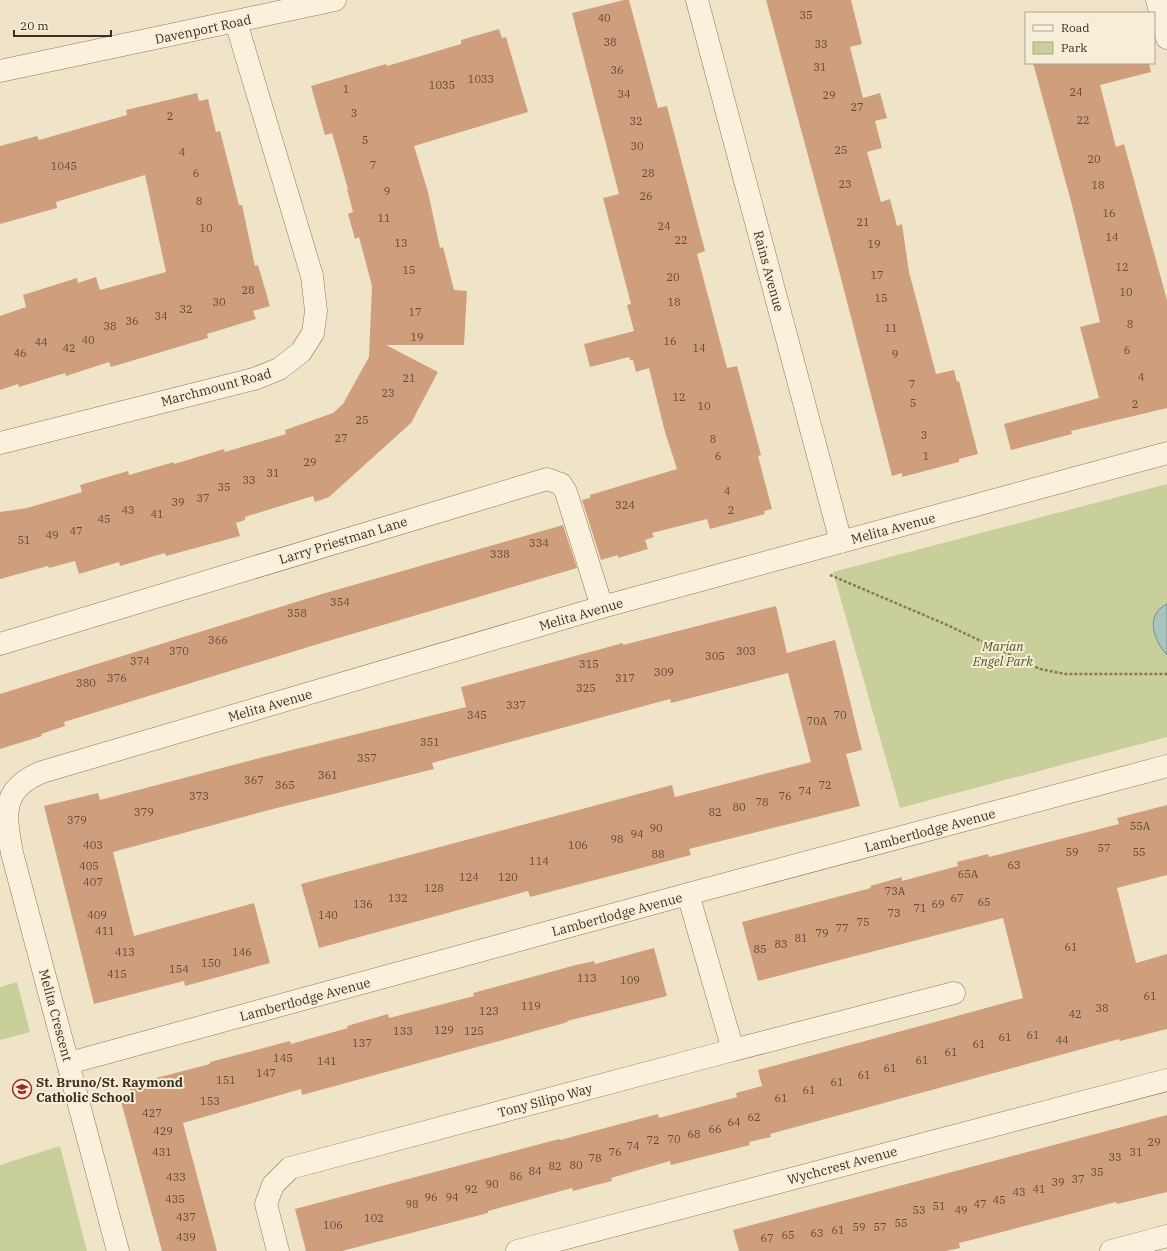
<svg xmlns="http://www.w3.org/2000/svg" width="1167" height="1251" viewBox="0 0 1167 1251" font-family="'IBM Plex Serif',serif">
<rect width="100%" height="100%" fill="#f0e4c8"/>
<path fill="#c9cf9b" d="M1167,484V737L900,808L833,572Z
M17,982L30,1032L0,1040V987Z
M60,1146L87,1251H0V1165Z"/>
<path fill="#a9c4bc" stroke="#6f938a" d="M1167,604V655C1154,641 1144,615 1167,604Z"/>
<path fill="#cf9f7d" d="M624,0H629L658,108L667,106L705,251L697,254L711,307L727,368L737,366L761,455L758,456L772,509L764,511L765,514L710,529L707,519L652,533L654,537L645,540L648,549L618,558V555L601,560L582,500L590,498V495L677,469L665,432L649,368L636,372L633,360H630L629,357L590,367L584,344L634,331L627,305L631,304L603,198L619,194L572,13Z
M766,0H851L862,44L850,47L863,98L880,93L887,118L875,121L882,148L867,152L881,202L890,199L897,226L902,224L909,272L936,374L954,370L957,382L959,381L978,454L959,459V462L902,477V473L892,476L837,263Z
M499,29L502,38L506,37L528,112L414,146L428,192L440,248L443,247L454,290L467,291L464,345H386L438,372L411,423L329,497L315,502L313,496L245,517V520L236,523L240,536L166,556L165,553L120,566L119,562L79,574L75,561L49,568L48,566L0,579V512L27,508L82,492L80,485L128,471L129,475L174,462V464L224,449L225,452L286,434L285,430L333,413L343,404L369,357L372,286L359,237L355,239L348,214L353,212L347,189H348L332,133L325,135L311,86L386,64L387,66L461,44V40Z
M1033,63H1149L1151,72L1100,85L1116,147L1124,144L1167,300V408L1071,431L1072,434L1011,450L1004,424L1099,398L1080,327L1100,322L1072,205Z
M197,93L199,101L208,99L216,132L220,131L239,205H242L255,266L258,265L270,306L253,311L256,319L207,334L208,338L111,367L109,362L66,376L65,373L19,387L18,384L0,390V316L26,307L23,295L77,278L78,283L96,277L100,290L166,272L145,175L56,202L57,208L0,224V146L37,136L39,140L127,115L126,110Z
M563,525L577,568L318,644L64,722L65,726L41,734L42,736L0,749V694L322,594Z
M776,606L787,653L835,640L862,750L846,754L860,806L689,849L691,855L530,897L528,891L319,948L301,884L672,785L675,797L811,762L788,673L671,703L670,699L432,763L434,769L269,810L113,852L134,936L254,903L270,963L185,986L184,981L94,1004L44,806L98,793L100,800L256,759L466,707L461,687L623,643V645Z
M1167,805V875L1117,888L1136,963L1167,954V1029L1120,1041L1119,1039L770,1134L771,1137L749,1142L750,1145L671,1165L670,1161L611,1178L612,1181L592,1186L573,1191L572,1188L488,1211V1213L342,1251H306L295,1209L559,1139L560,1140L658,1114L659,1118L737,1097L736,1093L762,1086L758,1070L1023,998L1003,918L758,981L742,922L871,888L870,886L902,877V881L958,866L957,862L988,854L989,857L1119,824L1117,818Z
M654,948L667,996L567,1021L568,1022L302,1095L301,1089L183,1123L217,1251H162L120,1098L131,1095L129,1085L210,1064V1062L290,1041L291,1044L348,1028L347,1026L388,1014L389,1018L474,996L473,993L572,966L594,961L595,964Z
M1167,1115V1192L1117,1204L1116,1202L979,1238L959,1243L960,1248L946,1251H739L733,1230Z"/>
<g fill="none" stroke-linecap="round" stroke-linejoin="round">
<defs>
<path id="minor" d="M697,0L841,542
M1157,0L1167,38
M0,71L335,0
M0,443L254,379L279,369L301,352L313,333L316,311L312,276L236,22
M0,644L547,479L561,484L566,492L602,607
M733,1050L954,993
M69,1063L688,894L1167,766
M118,1251L12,853C5,815 0,789 42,772L602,607L1167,453
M278,1251L266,1204L273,1185L290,1168L733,1050L688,894
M517,1251L1167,1080
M1111,1251L1167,1236"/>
</defs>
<use href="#minor" stroke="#8d765c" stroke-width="23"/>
<path stroke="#8d765c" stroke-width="2.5" stroke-dasharray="3 2" stroke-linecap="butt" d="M830,575L945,624L1040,669L1065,674H1167"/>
<use href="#minor" stroke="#faf1dc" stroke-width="22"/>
</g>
<defs>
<symbol id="school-ring" viewBox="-11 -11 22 22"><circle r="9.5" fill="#f7eed8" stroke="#9e2a2b" stroke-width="1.5"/><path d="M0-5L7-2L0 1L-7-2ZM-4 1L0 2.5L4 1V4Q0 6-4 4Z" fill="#9e2a2b"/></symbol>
</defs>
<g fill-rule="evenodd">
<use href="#school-ring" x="11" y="1078" width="22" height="22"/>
</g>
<g text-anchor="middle" stroke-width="4" stroke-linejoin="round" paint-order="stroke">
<g font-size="11" fill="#624a37">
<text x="806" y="19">35</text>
<text x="604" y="22">40</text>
<text x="610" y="46">38</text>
<text x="821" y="48">33</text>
<text x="820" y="71">31</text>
<text x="617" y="74">36</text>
<text x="481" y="83">1033</text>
<text x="442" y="89">1035</text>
<text x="346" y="93">1</text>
<text x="1076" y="96">24</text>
<text x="624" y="98">34</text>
<text x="829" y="99">29</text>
<text x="857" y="111">27</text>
<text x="354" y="117">3</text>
<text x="170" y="120">2</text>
<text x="1083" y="124">22</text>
<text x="636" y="125">32</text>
<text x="365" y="144">5</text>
<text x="637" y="150">30</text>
<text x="841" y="154">25</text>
<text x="182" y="156">4</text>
<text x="1094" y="163">20</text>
<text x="373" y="169">7</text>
<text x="64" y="170">1045</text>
<text x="196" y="177">6</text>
<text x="648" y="177">28</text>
<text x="845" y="188">23</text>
<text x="1098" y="189">18</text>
<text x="387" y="195">9</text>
<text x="646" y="200">26</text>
<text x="199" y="205">8</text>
<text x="1109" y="217">16</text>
<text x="384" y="222">11</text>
<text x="863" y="226">21</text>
<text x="664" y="230">24</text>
<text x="206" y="232">10</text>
<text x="1112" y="241">14</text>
<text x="681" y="244">22</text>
<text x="401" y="247">13</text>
<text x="874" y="248">19</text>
<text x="1122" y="271">12</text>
<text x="409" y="274">15</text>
<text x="877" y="279">17</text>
<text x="673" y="281">20</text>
<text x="248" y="294">28</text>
<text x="1126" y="296">10</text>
<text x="881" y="302">15</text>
<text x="219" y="306">30</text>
<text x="674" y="306">18</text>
<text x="186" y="313">32</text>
<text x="415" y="316">17</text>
<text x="161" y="320">34</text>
<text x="132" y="325">36</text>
<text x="1130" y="328">8</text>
<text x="110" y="330">38</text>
<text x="891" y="332">11</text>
<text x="417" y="341">19</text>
<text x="88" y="344">40</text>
<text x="670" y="345">16</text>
<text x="41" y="346">44</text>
<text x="69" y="352">42</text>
<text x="699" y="352">14</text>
<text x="1127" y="354">6</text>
<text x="20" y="357">46</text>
<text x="895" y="358">9</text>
<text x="1141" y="381">4</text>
<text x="409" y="382">21</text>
<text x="912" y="388">7</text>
<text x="388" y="397">23</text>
<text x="679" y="401">12</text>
<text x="913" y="407">5</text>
<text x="1135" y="408">2</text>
<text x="704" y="410">10</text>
<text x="362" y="424">25</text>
<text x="924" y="439">3</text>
<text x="341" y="442">27</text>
<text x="713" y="443">8</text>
<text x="718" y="460">6</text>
<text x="926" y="460">1</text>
<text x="310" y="466">29</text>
<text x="273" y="477">31</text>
<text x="249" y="484">33</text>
<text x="224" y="491">35</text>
<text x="727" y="495">4</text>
<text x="203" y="502">37</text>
<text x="178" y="506">39</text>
<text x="625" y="509">324</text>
<text x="128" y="514">43</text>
<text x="731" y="514">2</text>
<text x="157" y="518">41</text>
<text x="104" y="523">45</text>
<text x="76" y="535">47</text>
<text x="52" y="539">49</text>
<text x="24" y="544">51</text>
<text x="539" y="547">334</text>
<text x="500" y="558">338</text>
<text x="340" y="606">354</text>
<text x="297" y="617">358</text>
<text x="218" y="644">366</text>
<text x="179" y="655">370</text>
<text x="746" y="655">303</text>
<text x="715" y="660">305</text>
<text x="140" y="665">374</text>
<text x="589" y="668">315</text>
<text x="664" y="676">309</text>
<text x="117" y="682">376</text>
<text x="625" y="682">317</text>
<text x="86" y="687">380</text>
<text x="586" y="692">325</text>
<text x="516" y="709">337</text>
<text x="477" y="719">345</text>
<text x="840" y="719">70</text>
<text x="817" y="725">70A</text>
<text x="430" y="746">351</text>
<text x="367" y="762">357</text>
<text x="328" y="779">361</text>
<text x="254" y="784">367</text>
<text x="285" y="789">365</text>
<text x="825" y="789">72</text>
<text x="805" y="795">74</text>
<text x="199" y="800">373</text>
<text x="785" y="800">76</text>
<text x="762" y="806">78</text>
<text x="739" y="811">80</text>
<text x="144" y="816">379</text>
<text x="715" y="816">82</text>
<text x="77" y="824">379</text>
<text x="1140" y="830">55A</text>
<text x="656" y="832">90</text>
<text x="637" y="838">94</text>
<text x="617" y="843">98</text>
<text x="93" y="849">403</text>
<text x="578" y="849">106</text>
<text x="1104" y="852">57</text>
<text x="1072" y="856">59</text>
<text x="1139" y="856">55</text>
<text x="658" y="858">88</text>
<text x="539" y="865">114</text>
<text x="1014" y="869">63</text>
<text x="89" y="870">405</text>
<text x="968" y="878">65A</text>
<text x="469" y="881">124</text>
<text x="508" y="881">120</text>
<text x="93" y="886">407</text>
<text x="434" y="892">128</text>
<text x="895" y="895">73A</text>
<text x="398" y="902">132</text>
<text x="957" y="902">67</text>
<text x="984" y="906">65</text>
<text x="363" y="908">136</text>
<text x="938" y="908">69</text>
<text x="920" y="912">71</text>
<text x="894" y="917">73</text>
<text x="97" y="919">409</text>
<text x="328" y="919">140</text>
<text x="863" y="926">75</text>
<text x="842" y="932">77</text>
<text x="105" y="935">411</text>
<text x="822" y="937">79</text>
<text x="801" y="942">81</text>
<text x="781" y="948">83</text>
<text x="1071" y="951">61</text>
<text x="760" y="953">85</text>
<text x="125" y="956">413</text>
<text x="242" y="956">146</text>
<text x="211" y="967">150</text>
<text x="179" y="973">154</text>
<text x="117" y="978">415</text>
<text x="587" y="982">113</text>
<text x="630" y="984">109</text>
<text x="1150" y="1000">61</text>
<text x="531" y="1010">119</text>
<text x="1102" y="1012">38</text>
<text x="489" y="1015">123</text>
<text x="1075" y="1018">42</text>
<text x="444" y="1034">129</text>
<text x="403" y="1035">133</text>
<text x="474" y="1035">125</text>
<text x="1033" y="1039">61</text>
<text x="1005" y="1041">61</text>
<text x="1062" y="1044">44</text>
<text x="362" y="1047">137</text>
<text x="979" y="1048">61</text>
<text x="951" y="1056">61</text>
<text x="283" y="1062">145</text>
<text x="922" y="1064">61</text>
<text x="327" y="1065">141</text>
<text x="890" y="1072">61</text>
<text x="266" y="1077">147</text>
<text x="864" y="1079">61</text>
<text x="226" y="1084">151</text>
<text x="837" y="1086">61</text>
<text x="809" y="1094">61</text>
<text x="781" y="1102">61</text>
<text x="210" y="1105">153</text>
<text x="152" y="1117">427</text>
<text x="754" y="1121">62</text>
<text x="734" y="1126">64</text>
<text x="715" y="1133">66</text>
<text x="163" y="1135">429</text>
<text x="694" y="1138">68</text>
<text x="674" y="1143">70</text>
<text x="653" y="1144">72</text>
<text x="1154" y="1146">29</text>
<text x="633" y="1150">74</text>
<text x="162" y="1156">431</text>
<text x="615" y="1156">76</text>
<text x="1136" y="1156">31</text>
<text x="1115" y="1161">33</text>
<text x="595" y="1162">78</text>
<text x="576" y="1169">80</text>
<text x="555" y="1170">82</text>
<text x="535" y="1175">84</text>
<text x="1097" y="1176">35</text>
<text x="516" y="1180">86</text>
<text x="176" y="1181">433</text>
<text x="1078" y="1183">37</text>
<text x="1058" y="1186">39</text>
<text x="492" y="1188">90</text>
<text x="471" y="1193">92</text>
<text x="1039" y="1193">41</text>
<text x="1019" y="1196">43</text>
<text x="431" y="1201">96</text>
<text x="452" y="1201">94</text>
<text x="175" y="1203">435</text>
<text x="999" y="1204">45</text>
<text x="412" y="1208">98</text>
<text x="980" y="1208">47</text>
<text x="939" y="1210">51</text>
<text x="919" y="1214">53</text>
<text x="961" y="1214">49</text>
<text x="186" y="1221">437</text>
<text x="374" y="1222">102</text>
<text x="901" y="1227">55</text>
<text x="333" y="1229">106</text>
<text x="859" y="1231">59</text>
<text x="880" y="1231">57</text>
<text x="838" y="1234">61</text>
<text x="817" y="1237">63</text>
<text x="788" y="1239">65</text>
<text x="186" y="1241">439</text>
<text x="767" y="1242">67</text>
</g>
<g font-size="13" fill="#3d2e20" stroke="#f7eed8">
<text transform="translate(203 29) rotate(-12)" y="5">Davenport Road</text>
<text transform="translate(769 271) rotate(75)" y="5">Rains Avenue</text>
<text transform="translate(216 387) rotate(-15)" y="5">Marchmount Road</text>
<text transform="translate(893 528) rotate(-15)" y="5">Melita Avenue</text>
<text transform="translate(343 540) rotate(-17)" y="5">Larry Priestman Lane</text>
<text transform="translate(581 614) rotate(-16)" y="5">Melita Avenue</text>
<text transform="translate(270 705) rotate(-16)" y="5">Melita Avenue</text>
<text transform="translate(930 830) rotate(-15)" y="5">Lambertlodge Avenue</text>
<text transform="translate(617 914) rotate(-15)" y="5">Lambertlodge Avenue</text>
<text transform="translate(305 999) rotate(-15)" y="5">Lambertlodge Avenue</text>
<text transform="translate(56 1015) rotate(75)" y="5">Melita Crescent</text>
<text transform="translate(545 1100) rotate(-15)" y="5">Tony Silipo Way</text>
<text transform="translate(842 1165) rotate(-15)" y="5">Wychcrest Avenue</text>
</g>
<g font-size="13" font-style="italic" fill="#4d5a26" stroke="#f7eed8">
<text x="1003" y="651">Marian<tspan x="1003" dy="15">Engel Park</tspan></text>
</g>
<g font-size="13" font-weight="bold" fill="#3d2e20" stroke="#f7eed8" text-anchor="start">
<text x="36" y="1087">St. Bruno/St. Raymond<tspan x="36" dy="15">Catholic School</tspan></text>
</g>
</g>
<rect x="1025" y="12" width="130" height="52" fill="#f7eed8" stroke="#ada18e"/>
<rect x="1033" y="25" width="20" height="6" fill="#faf1dc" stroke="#ada18e"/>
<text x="1061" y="32" font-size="12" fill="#3d2e20">Road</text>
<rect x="1033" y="42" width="20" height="12" fill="#c9cf9b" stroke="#ada18e"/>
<text x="1061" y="52" font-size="12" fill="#3d2e20">Park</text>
<path d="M14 30v6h97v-6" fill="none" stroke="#3d2e20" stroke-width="2"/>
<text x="20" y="30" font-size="12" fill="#3d2e20" stroke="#f7eed8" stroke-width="3" paint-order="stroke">20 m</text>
</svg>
